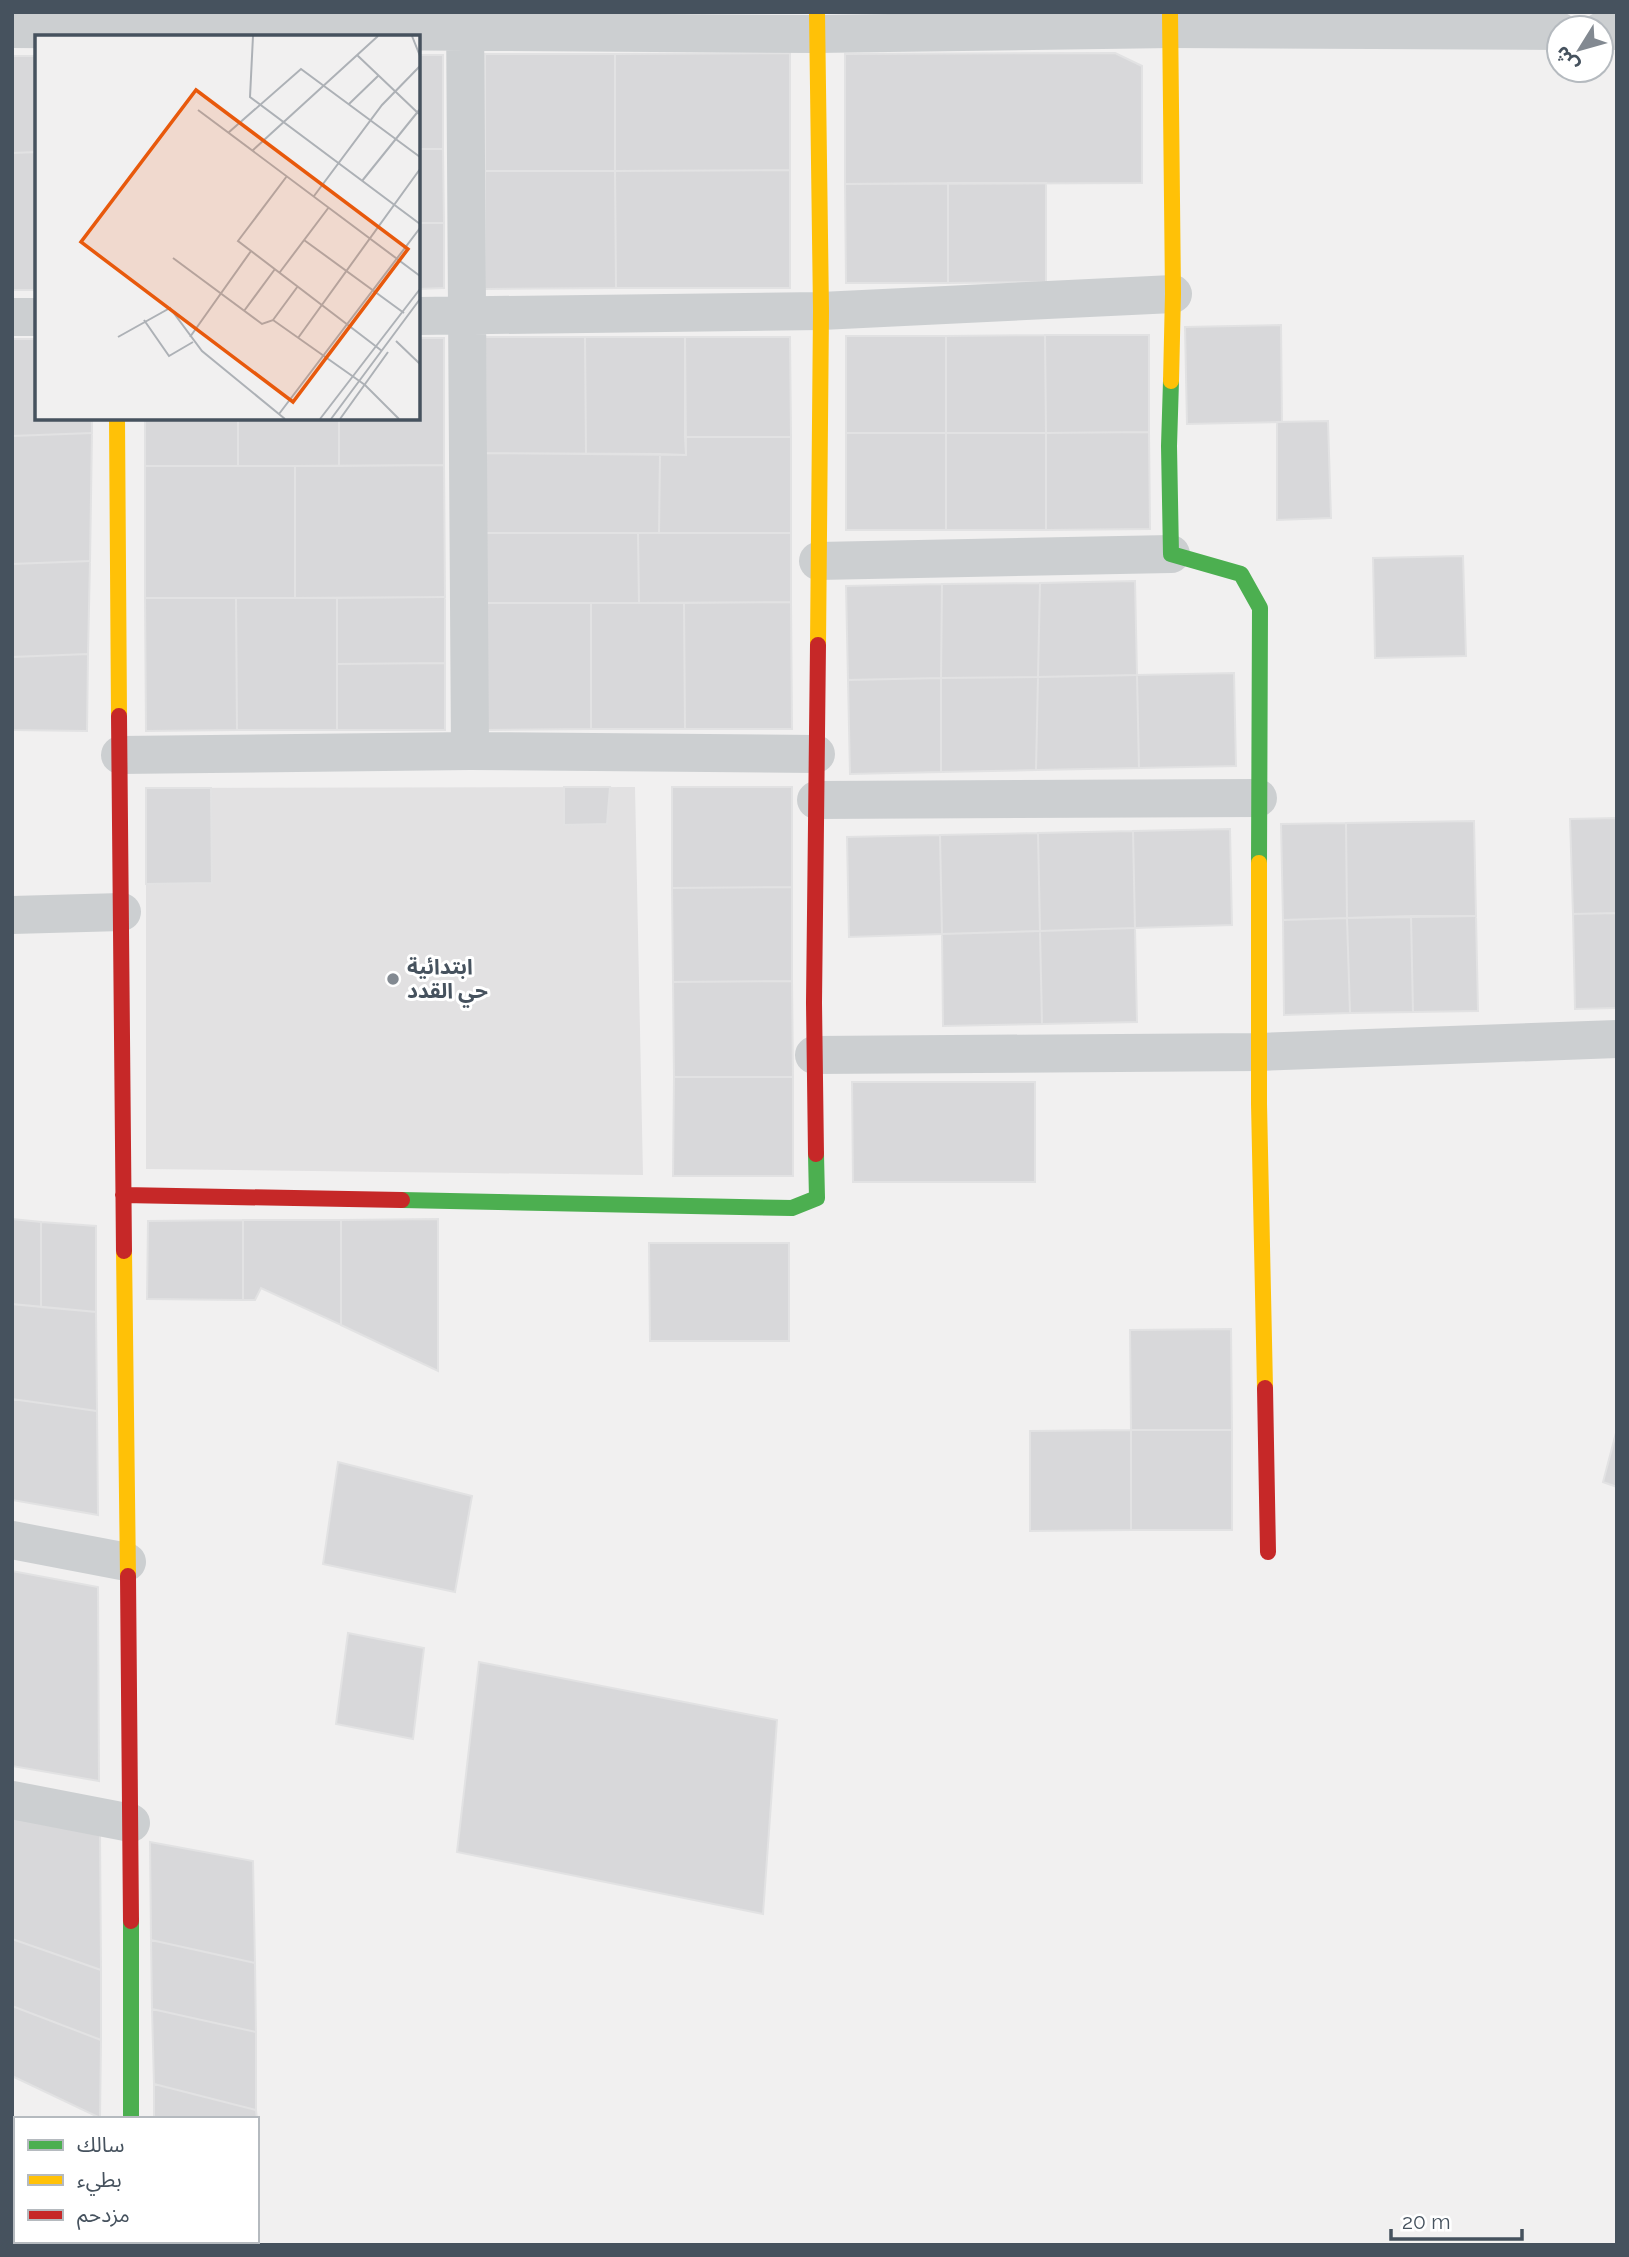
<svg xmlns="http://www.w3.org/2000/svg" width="1629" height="2257" viewBox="0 0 1629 2257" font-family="Raleway,'Noto Sans Arabic',sans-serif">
<rect width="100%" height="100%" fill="#f1f0f0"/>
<path fill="#e2e1e2" d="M635,787L643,1175L146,1169V788Z"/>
<path fill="#d8d8da" stroke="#e2e2e3" stroke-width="2" d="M790,53V170L615,171V54Z
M1115,53L1142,66V183L845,184V54Z
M485,54H615V171H485Z
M418,55H443V149H418Z
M12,56H37V152L12,153Z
M418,149H443L444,223H418Z
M37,152V290H12V153Z
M790,170V288H616L615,171Z
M485,171H615L616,288L485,289Z
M948,183V283H846L845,184Z
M948,183H1046V282L948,283Z
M418,223H444V288L418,289Z
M1281,325L1282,422L1187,424L1185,327Z
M1045,335H1149V432L1046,433Z
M1045,335L1046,433H946V336Z
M846,336H946V433H846Z
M485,337H585L586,454L486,453Z
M585,337H685L686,455L586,454Z
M685,337H790L791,437H685Z
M418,338H444V465L339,466V418H418Z
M12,339H37V418H92V433L12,436Z
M145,418H238V466H145Z
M238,418H339V466H238Z
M1328,421L1331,518L1277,520V422Z
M1149,432L1150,529L1046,530V433Z
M92,433L90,561L12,564V436Z
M846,433H946V530H846Z
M946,433H1046V530H946Z
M685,437H791V533H659L660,454L686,455Z
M486,453L660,454L659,533H486Z
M444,465L445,597L295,598V466Z
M145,466H295V598H145Z
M486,533H638L639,603H486Z
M638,533H791V602L639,603Z
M1463,556L1466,656L1375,658L1373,558Z
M90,561L88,654L12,657V564Z
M1135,581L1137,675L1038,677L1040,583Z
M1040,583L1038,677L941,678L942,584Z
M942,584L941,678L848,680L846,586Z
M445,597V663L337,664V598Z
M145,598H236L237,730L146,731Z
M236,598H337V730H237Z
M791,602L792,729H685L684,603Z
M486,603H591V729L486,730Z
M591,603H684L685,729H591Z
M88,654L87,731L12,730V657Z
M445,663V730H337V664Z
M1234,673L1236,766L1139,768L1137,675Z
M1137,675L1139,768L1036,770L1038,677Z
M1038,677L1036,770L941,772V678Z
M941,678V772L850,774L848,680Z
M564,787H610L607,824L564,825Z
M672,787H792V887L672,888Z
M146,788H211L212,883L146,884Z
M146,788H211L212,883L146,884Z
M1617,818V913L1573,914L1570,819Z
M1474,821L1476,916L1347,918L1346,823Z
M1346,823L1347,918L1283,920L1281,824Z
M1230,829L1232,925L1135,928L1133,831Z
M1133,831L1135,928L1040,931L1038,833Z
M1038,833L1040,931L942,934L940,835Z
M940,835L942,934L849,937L847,837Z
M792,887V981L673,982L672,888Z
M1617,913V1008L1575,1009L1573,914Z
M1411,916H1476L1478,1011L1413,1012Z
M1411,916L1413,1012L1350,1013L1347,918Z
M1347,918L1350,1013L1284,1015L1283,920Z
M1135,928L1137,1022L1042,1024L1040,931Z
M1040,931L1042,1024L943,1026L942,934Z
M792,981L793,1077H674L673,982Z
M674,1077H793V1176H673Z
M852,1082H1035V1182H853Z
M12,1219L41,1222V1307L12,1304Z
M438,1219V1371L341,1325V1220Z
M243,1220V1300L147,1299L148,1221Z
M243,1220H341V1325L261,1288L255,1300H243Z
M41,1222L96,1226V1312L41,1307Z
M649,1243H789V1341H650Z
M12,1304L96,1312L97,1411L12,1399Z
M1231,1329L1232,1430H1131L1130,1330Z
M12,1399L97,1411L98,1515L12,1500Z
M1617,1429V1487L1603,1482Z
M1131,1430V1530L1030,1531V1431Z
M1131,1430H1232V1530H1131Z
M338,1462L472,1496L455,1592L323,1564Z
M12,1571L98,1587L99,1781L12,1766Z
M348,1633L424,1648L413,1739L336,1724Z
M479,1662L777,1720L763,1914L457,1852Z
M12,1817L100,1833L101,1970L12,1939Z
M150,1842L253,1861L255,1963L151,1940Z
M12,1939L101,1970V2040L12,2006Z
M151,1940L255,1963L256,2032L152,2009Z
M12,2006L101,2040L100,2118L12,2076Z
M152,2009L256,2032V2110L154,2084Z
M154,2084L256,2110L257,2119H154Z"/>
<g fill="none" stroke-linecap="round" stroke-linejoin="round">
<path stroke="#cccfd1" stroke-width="38" d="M465,12L470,751
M12,29L816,34L1171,29L1559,31
M1601,31H1617
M418,316L821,311L1173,294
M12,317H37
M818,561L1171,554
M120,755L470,751L816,754
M816,800L1258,798
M12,915L122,912
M814,1055L1259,1052L1617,1039
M12,1540L127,1562
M12,1800L131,1823"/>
<path stroke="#4caf50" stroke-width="16" d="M1171,381L1169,446L1171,554L1241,574L1260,608L1259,863
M402,1200L792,1208L817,1198L816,1154
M131,1921V2119"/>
<path stroke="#ffc107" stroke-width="16" d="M817,12L821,311L818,645
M1170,12L1173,294L1171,381
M117,418L119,716
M1259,863V1104L1265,1388
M124,1251L128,1576"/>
<path stroke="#c62828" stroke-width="16" d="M119,716L124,1251
M816,1154L814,1003L818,645
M123,1195L402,1200
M1265,1388L1268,1552
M128,1576L131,1921"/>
</g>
<circle fill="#828991" stroke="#fff" stroke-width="2.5" cx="393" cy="979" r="7"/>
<g text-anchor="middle" stroke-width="6" stroke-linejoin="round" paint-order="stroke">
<g font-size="21" font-weight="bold" fill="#46525e" stroke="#fff" text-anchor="start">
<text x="407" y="974">ابتدائية<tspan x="407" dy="24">حي القدد</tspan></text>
</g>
</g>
<g transform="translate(35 35)">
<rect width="385" height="385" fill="#f1f0f0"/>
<path fill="none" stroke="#adb1b6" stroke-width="2" d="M218,1L215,62L385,189M377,1L385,21M322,20L384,79M314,69L344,40M163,75L385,241M193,98L266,34L385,122M217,116L343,1M252,141L203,206L347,316M327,146L385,74M279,161L347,70L385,31M269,205L369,278M138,223L227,289L238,285L330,350L364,384M245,237L294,172M209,276L240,234M109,285L134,321L158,307M238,285L263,251M83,302L135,273L167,316L250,384M155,302L216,216M263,303L385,134M361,306L385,329M244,379L385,193M285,384L385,254M296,384L385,264M305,384L353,317"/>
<path fill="#e8590c" fill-opacity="0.15" stroke="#e8590c" stroke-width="3.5" d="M161,55L373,214L258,367L46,207Z"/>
<rect width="385" height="385" fill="none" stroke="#46525e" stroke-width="3.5"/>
</g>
<rect width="1629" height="2257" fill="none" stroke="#46525e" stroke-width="28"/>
<rect x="14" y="2117" width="245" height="126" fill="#ffffff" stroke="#b5babf" stroke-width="2"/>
<rect x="28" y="2140" width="35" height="10" fill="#4caf50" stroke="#b5babf" stroke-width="2"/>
<text x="77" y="2152" font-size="21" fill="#46525e">سالك</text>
<rect x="28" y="2175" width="35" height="10" fill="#ffc107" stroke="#b5babf" stroke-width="2"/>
<text x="77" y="2187" font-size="21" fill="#46525e">بطيء</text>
<rect x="28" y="2210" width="35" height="10" fill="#c62828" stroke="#b5babf" stroke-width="2"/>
<text x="77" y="2222" font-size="21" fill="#46525e">مزدحم</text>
<g transform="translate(1580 49) rotate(233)"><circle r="33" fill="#ffffff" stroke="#b5babf" stroke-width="2"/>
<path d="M0-5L12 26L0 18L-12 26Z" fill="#828991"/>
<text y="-10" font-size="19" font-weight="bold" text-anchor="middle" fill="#46525e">ش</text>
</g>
<path d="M1391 2229v10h131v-10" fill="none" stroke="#46525e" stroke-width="3.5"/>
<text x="1402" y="2229" font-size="21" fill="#46525e" stroke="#ffffff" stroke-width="5" paint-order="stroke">20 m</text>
</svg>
